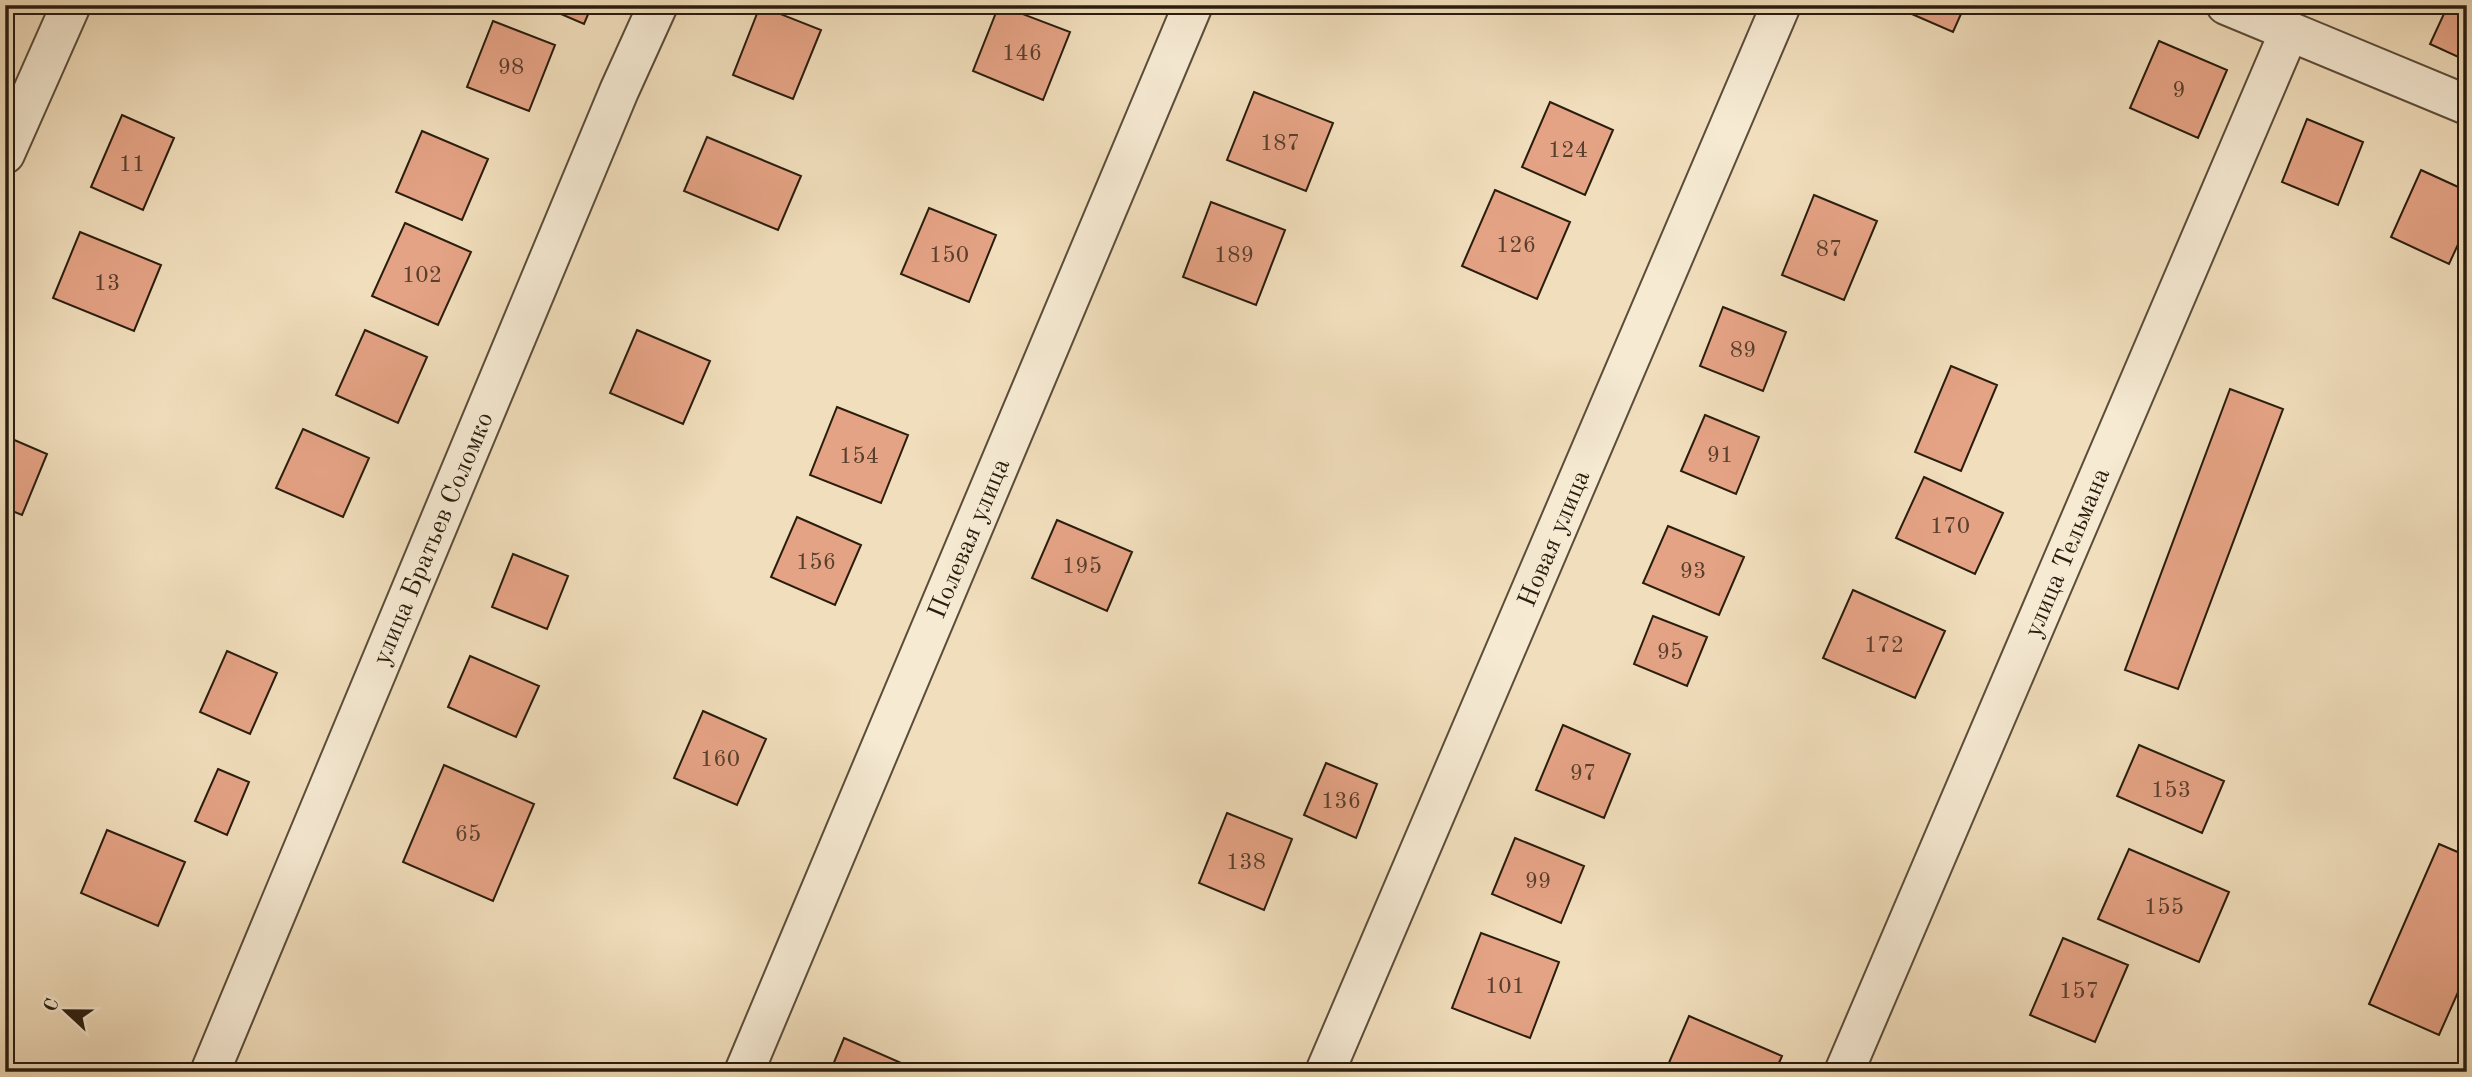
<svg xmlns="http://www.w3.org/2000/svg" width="2472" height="1077" viewBox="0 0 2472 1077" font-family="'Old Standard TT',serif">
<rect width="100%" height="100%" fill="#f1debc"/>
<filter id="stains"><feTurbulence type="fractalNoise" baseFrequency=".00286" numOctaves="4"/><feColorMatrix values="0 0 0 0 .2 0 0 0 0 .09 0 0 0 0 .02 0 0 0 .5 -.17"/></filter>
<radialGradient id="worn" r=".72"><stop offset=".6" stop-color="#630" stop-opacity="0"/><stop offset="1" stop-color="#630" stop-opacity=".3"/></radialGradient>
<path fill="#e5a385" stroke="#291d0e" stroke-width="2" d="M540,5H592L584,24Z
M999,5L1070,32L1043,100L973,71Z
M1891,5H1965L1953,32Z
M2448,5H2467V61L2430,44Z
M760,6L821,30L793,99L733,75Z
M493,21L555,45L529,111L467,87Z
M2159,41L2227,70L2198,138L2130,108Z
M1254,92L1333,123L1306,191L1227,160Z
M1550,102L1613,130L1585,195L1522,167Z
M122,115L174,138L143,210L91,187Z
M2307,119L2363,142L2338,205L2282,182Z
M422,131L488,159L462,220L396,192Z
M707,137L801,176L778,230L684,191Z
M2421,170L2467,191V225L2449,264L2391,237Z
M1495,190L1570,222L1537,299L1462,266Z
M1814,195L1877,221L1844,300L1782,275Z
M1211,202L1285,230L1256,305L1183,277Z
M929,208L996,235L969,302L901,274Z
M405,223L471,252L438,325L372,296Z
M80,232L161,265L134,331L53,298Z
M1723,307L1786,332L1763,391L1700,366Z
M365,330L427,357L398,423L336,395Z
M637,330L710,361L683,424L610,393Z
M1951,366L1997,385L1961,471L1915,452Z
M2230,389L2283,409L2178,689L2125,670Z
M837,407L908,435L881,503L810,475Z
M1705,415L1759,437L1736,494L1681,471Z
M303,429L369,458L343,517L276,488Z
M5,436L47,454L22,515L5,508Z
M1924,477L2003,513L1975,574L1896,538Z
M797,517L861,545L835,605L771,577Z
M1057,520L1132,552L1107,611L1032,578Z
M1668,526L1744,557L1719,615L1643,583Z
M513,554L568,576L547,629L492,607Z
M1853,590L1945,631L1915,698L1823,658Z
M1653,616L1707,637L1687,686L1634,664Z
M227,651L277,673L250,734L200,712Z
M470,656L539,686L516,737L448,707Z
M703,711L766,739L737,805L674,778Z
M1563,725L1630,754L1604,818L1536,790Z
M2139,745L2224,781L2202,833L2117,796Z
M1326,763L1377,784L1356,838L1304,815Z
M444,765L534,804L493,901L403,862Z
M218,769L249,782L227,835L195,821Z
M1227,813L1292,839L1264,910L1199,883Z
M107,830L185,862L158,926L81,893Z
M1515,838L1584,866L1561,923L1492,894Z
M2439,844L2467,856V972L2439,1035L2369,1004Z
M2129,849L2229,892L2199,962L2098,919Z
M1481,933L1559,962L1530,1038L1452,1008Z
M2063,938L2128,965L2095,1042L2030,1015Z
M1689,1016L1782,1056L1775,1072H1665Z
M844,1038L915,1069L914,1072H830Z"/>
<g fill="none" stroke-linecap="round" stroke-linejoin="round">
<defs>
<path id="street" d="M2226,5L2467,105
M5,154L71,5
M210,1072L619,91L658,5
M744,1072L1193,5
M1325,1072L1781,5
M1844,1072L2289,32"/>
</defs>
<use href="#street" stroke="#5b4d3a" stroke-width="42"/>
<use href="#street" stroke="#f6ead3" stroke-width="38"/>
</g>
<g text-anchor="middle" stroke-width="7" stroke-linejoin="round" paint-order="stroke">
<g font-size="23" fill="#583e2c">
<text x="1022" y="60">146</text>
<text x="511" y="74">98</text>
<text x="2179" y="97">9</text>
<text x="1280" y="150">187</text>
<text x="1568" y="157">124</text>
<text x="132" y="171">11</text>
<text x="1516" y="252">126</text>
<text x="1829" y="256">87</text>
<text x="949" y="262">150</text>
<text x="1234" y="262">189</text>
<text x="422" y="282">102</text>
<text x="107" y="290">13</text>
<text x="1743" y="357">89</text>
<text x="1720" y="462">91</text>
<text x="859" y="463">154</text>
<text x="1950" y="533">170</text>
<text x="816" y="569">156</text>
<text x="1082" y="573">195</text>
<text x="1693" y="578">93</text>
<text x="1884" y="652">172</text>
<text x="1670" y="659">95</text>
<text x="720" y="766">160</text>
<text x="1583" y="780">97</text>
<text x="2171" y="797">153</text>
<text x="1341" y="808">136</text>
<text x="468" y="841">65</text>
<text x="1246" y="869">138</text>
<text x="1538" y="888">99</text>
<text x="2164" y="914">155</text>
<text x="1505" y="993">101</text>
<text x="2079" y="998">157</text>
</g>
<g font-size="26" fill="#291d0e" stroke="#f6ead3">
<text transform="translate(432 538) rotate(-67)" y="9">улица Братьев Соломко</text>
<text transform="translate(968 538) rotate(-67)" y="9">Полевая улица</text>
<text transform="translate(1553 538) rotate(-67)" y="9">Новая улица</text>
<text transform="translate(2066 552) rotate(-67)" y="9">улица Тельмана</text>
</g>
</g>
<rect width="2472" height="1077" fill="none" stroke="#f1debc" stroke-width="28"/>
<rect x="7" y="7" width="2458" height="1063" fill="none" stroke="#291d0e" stroke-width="3.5"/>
<rect x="14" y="14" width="2444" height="1049" fill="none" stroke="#291d0e" stroke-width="2"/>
<g transform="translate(66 1011) rotate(292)" stroke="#f6ead3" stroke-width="5" paint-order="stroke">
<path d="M0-5L12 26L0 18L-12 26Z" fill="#291d0e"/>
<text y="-10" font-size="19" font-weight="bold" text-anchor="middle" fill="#291d0e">С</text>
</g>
<rect width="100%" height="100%" filter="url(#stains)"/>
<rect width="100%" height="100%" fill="url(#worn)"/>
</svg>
